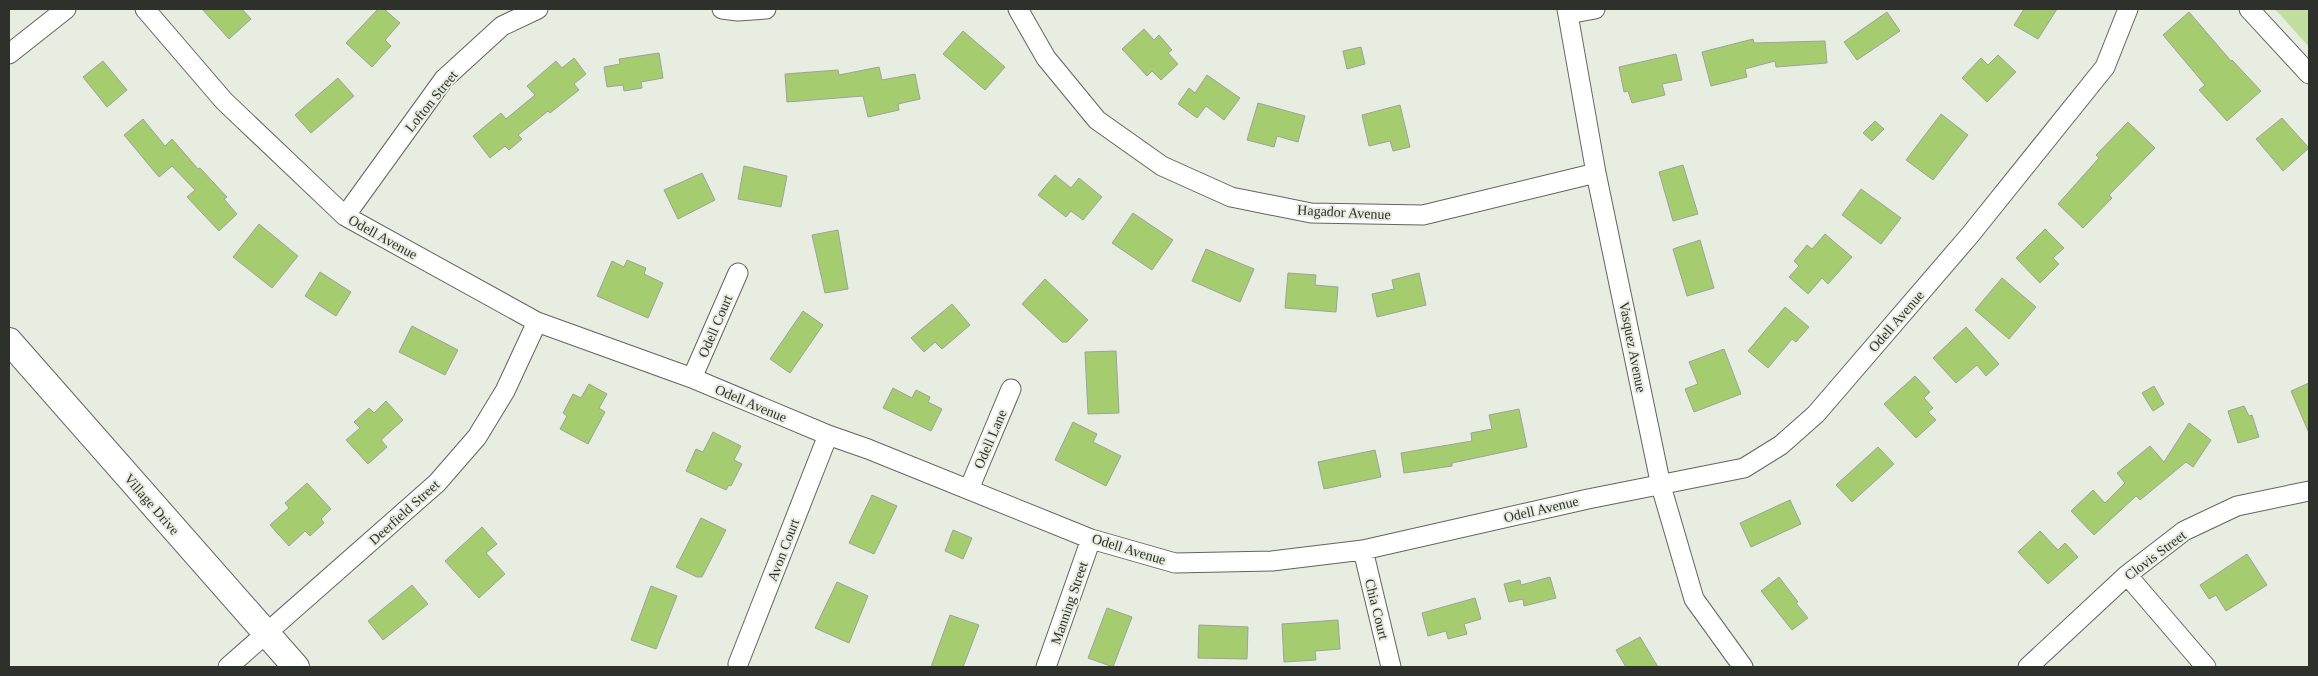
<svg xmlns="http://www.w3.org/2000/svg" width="2318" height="676" viewBox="0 0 2318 676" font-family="Georgia,serif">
<rect width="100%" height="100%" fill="#e7ede1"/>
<path fill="#c2df9f" d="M2275,9H2309V47Z"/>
<path fill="#a5cd70" stroke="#9da398" d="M202,9H242L251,19L229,39Z
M378,9H384L400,23L385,40L391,46L372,67L346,43Z
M2024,9H2057L2038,39L2014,25Z
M1887,12L1900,31L1857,60L1844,42Z
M2189,12L2231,61L2232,60L2261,91L2227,121L2199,90L2205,85L2163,35Z
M1144,29L1154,40L1159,35L1172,50L1168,53L1178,64L1161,80L1152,71L1147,76L1122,49Z
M963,31L1005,67L985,90L943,54Z
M1753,39L1754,43L1825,41L1827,63L1776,67L1775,61L1745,69L1747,77L1711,86L1702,52Z
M1361,47L1365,64L1347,69L1343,51Z
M659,53L663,78L641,82L642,88L624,91L623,85L607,87L604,67L620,64L619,59Z
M1676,54L1682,80L1662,84L1665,95L1632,103L1628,91L1624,92L1619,67Z
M1998,55L2016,72L1987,102L1962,78L1981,58L1988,65Z
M574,58L586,74L574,84L579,90L550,113L548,111L518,135L522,139L509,150L505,146L490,158L473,136L501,113L506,119L535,95L527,86L556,61L562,68Z
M103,61L127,90L107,107L83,77Z
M879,67L882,80L915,74L920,99L898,104L899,110L868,117L863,96L787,102L785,74L838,70L839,75Z
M1207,75L1240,98L1224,120L1206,106L1197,118L1178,104L1189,88L1195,93Z
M338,78L354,96L311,133L295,115Z
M1258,103L1305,116L1298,142L1277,136L1274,147L1247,140Z
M1400,105L1410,147L1393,151L1390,141L1369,146L1362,115Z
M1941,114L1968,135L1933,180L1906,160Z
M2282,118L2309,148L2283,171L2256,139Z
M143,119L165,146L172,139L198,169L200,168L227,197L224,199L237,214L219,231L187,197L195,190L172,166L159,177L124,135Z
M1875,121L1884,129L1872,141L1863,133Z
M2128,122L2155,148L2109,195L2112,198L2083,228L2058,204L2099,158L2096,155Z
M1683,165L1698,214L1673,221L1659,172Z
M744,166L787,176L781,207L738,199Z
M702,173L715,200L678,219L664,190Z
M1055,175L1071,188L1079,178L1102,197L1083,220L1071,211L1066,217L1038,195Z
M1861,189L1901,218L1881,244L1842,215Z
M1133,213L1173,240L1152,270L1112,243Z
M259,224L298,256L272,288L233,257Z
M2045,229L2064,248L2053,258L2059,264L2040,283L2016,258Z
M838,230L848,289L825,293L812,235Z
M1825,234L1852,257L1828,284L1822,278L1808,294L1789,277L1799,266L1794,261L1807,245L1812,249Z
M1700,240L1714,288L1687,296L1673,249Z
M1206,249L1254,269L1240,302L1192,281Z
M627,260L646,268L644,274L663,283L648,318L597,296L612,261L624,267Z
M320,272L351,292L336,316L305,296Z
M1288,273L1316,275L1315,285L1338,287L1336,312L1285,308Z
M1419,273L1426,305L1377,317L1372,294L1394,289L1392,280Z
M2002,278L2036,307L2009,339L1975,310Z
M1045,279L1088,320L1067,342H1062L1022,304Z
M952,304L970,325L942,349L935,342L924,352L911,338Z
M1785,307L1809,327L1796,342L1792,339L1768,368L1748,351Z
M803,311L823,325L790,373L770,359Z
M412,326L458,350L445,375L399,352Z
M1966,327L1999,364L1986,376L1977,365L1956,383L1933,358Z
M1724,349L1741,394L1694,412L1685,389L1698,384L1689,362Z
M1116,351L1119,413L1088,414L1085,352Z
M1915,376L1930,392L1924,398L1933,408L1928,412L1936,420L1916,438L1884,404Z
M2309,383V433L2291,391Z
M589,384L607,394L599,408L605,412L588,444L560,429L567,416L563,413L573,394L581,398Z
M2154,386L2164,404L2153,411L2142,393Z
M893,388L912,398L916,390L930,397L928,402L942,409L931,431L883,408Z
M386,401L403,420L381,440L387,447L368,464L346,440L360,428L354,422L369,408L374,413Z
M2244,406L2249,416L2252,415L2259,437L2238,443L2228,411Z
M1519,409L1527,447L1452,463V466L1404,473L1401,453L1472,441L1471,433L1492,429L1489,415Z
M1073,422L1097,434L1093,442L1121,456L1106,486L1055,460Z
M2189,423L2211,440L2193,467L2186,462L2140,500L2136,496L2094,535L2071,511L2093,490L2105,503L2125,483L2117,473L2150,446L2164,462Z
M713,432L741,446L734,460L742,464L731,486L729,485L726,490L686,471L696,449L703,452Z
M1878,447L1894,464L1852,502L1836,485Z
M1375,450L1381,477L1324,489L1318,462Z
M307,483L331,509L321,519L324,523L310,536L305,531L289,546L270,525L289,508L285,503Z
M872,495L897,506L874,554L849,543Z
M1790,500L1801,524L1751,547L1740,523Z
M701,518L726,530L702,577H697L676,567Z
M482,527L497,544L486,553L505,574L479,598L445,561Z
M953,530L972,538L963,559L945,551Z
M2040,531L2058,550L2065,543L2078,557L2048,584L2018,552Z
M2247,554L2267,585L2226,611L2216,595L2209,599L2200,585Z
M1550,577L1556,598L1524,606L1523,599L1509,602L1504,584L1520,580L1521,585Z
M1779,577L1798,602L1796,603L1808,618L1792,630L1761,591Z
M837,582L868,596L849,643L815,628Z
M412,585L428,604L383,640L368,621Z
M651,586L677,596L656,649L631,640Z
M1475,598L1481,619L1464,624L1467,634L1448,639L1446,631L1428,636L1422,613Z
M1107,608L1132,617L1113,667L1088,658Z
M950,615L979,625L963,667H931Z
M1338,620L1340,649L1315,651L1316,660L1284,662L1282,624Z
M1199,625L1248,627L1247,659L1198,658Z
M1640,637L1658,667H1626L1616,650Z"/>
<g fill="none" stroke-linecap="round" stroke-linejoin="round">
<defs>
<path id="minor" d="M145,9L224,101L345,216L537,322L692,378L828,435L868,449L1091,539L1175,563L1272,561L1363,550L1588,499L1744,468L1781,445L1816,414L1970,235L2105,67L2128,9
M722,9L738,11L766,9
M1018,9L1046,58L1097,120L1162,166L1231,197L1311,213L1423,215L1596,173
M1567,9L1596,173L1661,486L1694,599L1743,667
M2249,9L2309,74
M1568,14L1595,9
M9,54L66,9
M345,216L444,79L502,26L538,9
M692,378L738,273
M969,489L1011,389
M1363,550L1391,667
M2127,575L2206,667
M738,664L828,435
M228,667L437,483L477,437L505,391L537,322
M1046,667L1091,539
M2028,667L2127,575L2184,531L2237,506L2309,491"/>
<path id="secondary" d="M9,341L296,667"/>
</defs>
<use href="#minor" stroke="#61665c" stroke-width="21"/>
<use href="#secondary" stroke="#61665c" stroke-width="28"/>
<use href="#minor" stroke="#fff" stroke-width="19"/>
<use href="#secondary" stroke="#fff" stroke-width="26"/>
</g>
<g text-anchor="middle" stroke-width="4" stroke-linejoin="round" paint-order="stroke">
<g font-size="14" fill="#2e302b" stroke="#e7ede1">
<text transform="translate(431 101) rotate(-51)" y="5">Lofton Street</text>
<text transform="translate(1344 212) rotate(3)" y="5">Hagador Avenue</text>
<text transform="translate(383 237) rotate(29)" y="5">Odell Avenue</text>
<text transform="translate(1896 321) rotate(-49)" y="5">Odell Avenue</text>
<text transform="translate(715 326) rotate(-67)" y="5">Odell Court</text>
<text transform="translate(1633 347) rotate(79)" y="5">Vasquez Avenue</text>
<text transform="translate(751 403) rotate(23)" y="5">Odell Avenue</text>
<text transform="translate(990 439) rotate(-67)" y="5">Odell Lane</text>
<text transform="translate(152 504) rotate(49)" y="5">Village Drive</text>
<text transform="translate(1541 509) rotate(-13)" y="5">Odell Avenue</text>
<text transform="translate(404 512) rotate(-42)" y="5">Deerfield Street</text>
<text transform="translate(1129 549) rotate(17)" y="5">Odell Avenue</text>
<text transform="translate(783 550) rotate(-69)" y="5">Avon Court</text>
<text transform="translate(2155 555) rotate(-37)" y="5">Clovis Street</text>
<text transform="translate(1069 603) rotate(-71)" y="5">Manning Street</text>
<text transform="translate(1377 609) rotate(76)" y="5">Chia Court</text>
</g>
</g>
<rect width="2318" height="676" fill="none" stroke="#2e302b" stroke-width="20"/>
</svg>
